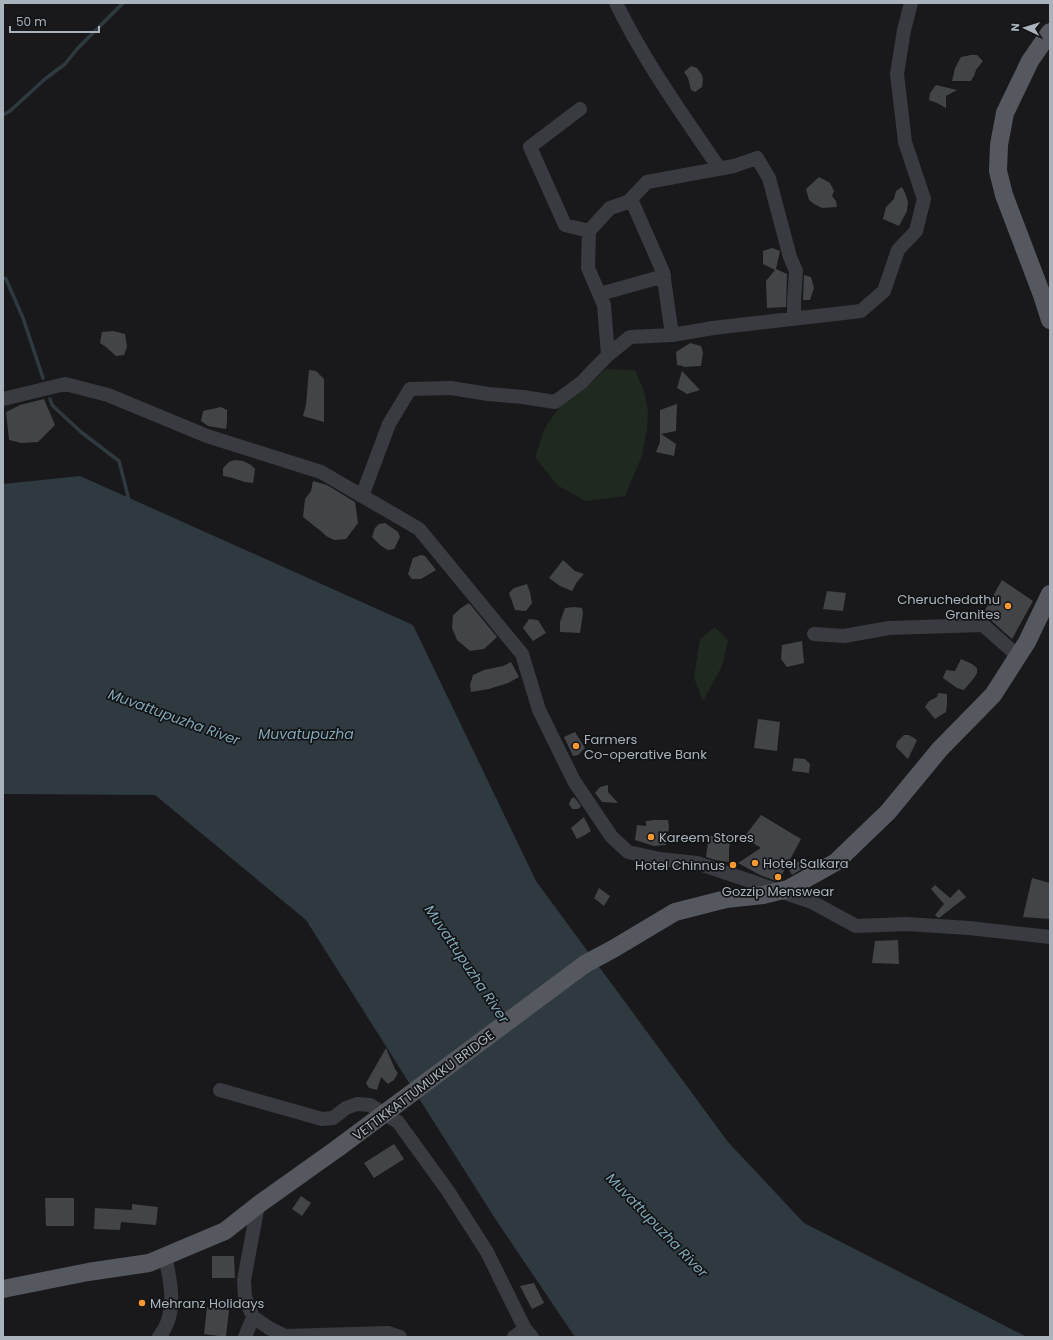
<svg xmlns="http://www.w3.org/2000/svg" width="1053" height="1340" viewBox="0 0 1053 1340" font-family="Poppins,sans-serif">
<rect width="100%" height="100%" fill="#19191b"/>
<path fill="#202920" d="M606,369L635,370L644,391L648,411L647,429L642,456L625,496L585,501L557,485L535,457L545,428L568,395L588,386Z
M715,627L728,640L722,666L703,701L694,678L700,639Z"/>
<path fill="#2e3a40" d="M80,476L413,625L536,881L728,1142L804,1223L1027,1337H575L496,1220L306,920L155,795L3,794V484Z"/>
<g fill="none" stroke-linecap="round" stroke-linejoin="round">
<path stroke="#2e3a40" stroke-width="3.5" d="M3,115L10,111L45,79L65,64L78,48L123,3
M3,278L6,279L23,318L43,378
M50,399L52,405L81,432L119,461L129,500"/>
</g>
<path fill="#434448" d="M971,55H977L983,61L976,70L974,76L971,81H952L955,68L961,57Z
M691,66L697,68L702,75L703,80L702,87L695,92L691,90L688,78L684,72Z
M936,85L957,90L946,96V108L937,103L929,100L930,93Z
M819,177L830,183L834,191L832,196L836,201L837,207L822,208L814,204L809,200L806,189Z
M902,187L905,193L908,202L907,211L899,226L883,219L886,207L894,199L896,191Z
M772,248L780,251L776,269L787,274L786,307L767,308L766,281L775,270L763,264V251Z
M804,275L811,277L814,288L810,300H803Z
M113,331L125,334L127,347L124,355L116,356L106,347L100,343L102,332Z
M690,343L701,346L703,353L701,366L683,367V366L677,365L676,352Z
M309,370L316,371L324,379V422L303,416L306,405Z
M682,371L700,390L687,394L677,388Z
M44,399L55,425L38,442L21,443L9,440L6,412L20,405Z
M677,404L676,431L661,434L676,444L674,456L656,452L660,442V410Z
M221,407L227,410V421L226,429L208,426L201,421L203,411Z
M235,460L243,461L251,465L255,469L253,483L245,482L229,477L223,476V468L229,462Z
M313,481L327,485L355,502L358,523L346,539L334,540L326,536L322,532L303,517L305,499L311,491Z
M385,523L398,532L400,537L394,549L388,550L381,546L372,537L375,528L379,524Z
M421,555L425,556L436,570L421,579H412L408,574L413,558Z
M563,560L575,571L584,574L577,582L572,591L560,586L549,578Z
M1002,580L1033,601L1012,639L994,623L984,612Z
M527,584L530,592L532,603L526,611L515,610L509,593L514,588Z
M827,591L846,593L843,611L823,609Z
M469,603L497,637L484,649L470,651L457,640L452,628L453,615L461,608Z
M574,607L582,608L583,613L580,633L560,632V622L565,608Z
M529,619L538,620L546,633L533,641L523,628Z
M802,641L804,663L787,667L781,659L782,645Z
M961,659L972,664L977,668V673L974,678L964,690L957,688L943,678L946,670L955,671Z
M511,662L519,677L508,683L489,689L471,692L470,685L473,675L484,670L503,666Z
M938,693L947,694V705L946,712L935,719L925,707L929,701L937,697Z
M758,719L780,722L777,751L754,748Z
M575,732L585,748L578,755L573,756L564,737Z
M904,735H909L917,740L908,759L896,747L897,742Z
M794,758L805,759L810,764L809,773L792,771Z
M608,785V792L618,803L602,802L595,793L600,787Z
M574,797L581,806L578,809H572L569,804L571,799Z
M761,815L801,839L779,880L776,881L760,875L738,863L761,848L744,837Z
M584,817L591,831L585,835L577,839L571,828Z
M654,820H668L669,827L666,845L654,846L635,840L637,825L646,826V821Z
M718,835L731,836L729,849V862L715,860L706,857L708,842L710,836Z
M805,857L807,866L792,875L788,868Z
M1032,878L1050,883V919L1023,917Z
M935,885L950,898L959,889L966,897L939,918L937,917L935,915L944,904L931,889Z
M599,888L610,896L604,906L594,898Z
M898,940L899,964L872,963L875,941Z
M386,1048L395,1069L398,1073L394,1080L388,1084L381,1077L377,1090L369,1088L366,1083Z
M394,1144L404,1159L374,1178L364,1163Z
M301,1196L311,1203L302,1216L292,1209Z
M45,1198H74V1226H46Z
M132,1204L158,1207L156,1225L121,1222L120,1230L94,1229L95,1208L132,1210Z
M212,1256H234L235,1278H212Z
M534,1283L544,1303L532,1309L520,1286Z
M207,1307L229,1310L226,1337L204,1334Z"/>
<g fill="none" stroke-linecap="round" stroke-linejoin="round">
<path stroke="#393b40" stroke-width="14" d="M616,3C644,61 683,115 719,168
M580,109L530,147L565,225L589,231
M631,199L663,272L672,335
M600,294L664,276
M608,355L604,305L588,268L589,231L610,208L628,202L647,182L734,166L757,158L769,178L790,257L796,271L794,302V319
M3,399L65,384L108,395L207,436L321,472L419,529L522,654L539,710L574,781L611,836L628,852L660,859L697,863L812,902L856,926L906,924L969,928L1050,937
M362,496L389,424L410,389L451,388L488,394L523,397L555,402L582,382L608,355L630,337L672,335L713,328L861,311L884,291L898,250L916,231L924,199L905,142L897,74L904,30L911,3
M814,634L844,636L889,628L983,625L1018,656
M220,1090L322,1119L333,1118L346,1108L357,1104L370,1105L398,1122L448,1191L487,1252L525,1329L532,1337
M258,1205L244,1280L245,1297L253,1317L269,1328L285,1336L388,1333L400,1337
M159,1337C178,1314 171,1283 165,1256
M245,1337L253,1317
M514,1337L525,1329"/>
<path stroke="#55595f" stroke-width="18" d="M1050,32L1030,61L1005,113L999,145L998,171L1004,195L1042,295L1050,320
M585,964L613,949L675,912L726,899L763,895L788,889L836,862L888,812L940,749L993,695L1027,642L1050,594
M3,1289L88,1272L149,1263L225,1231L258,1205L338,1148"/>
<path stroke="#55595f" stroke-width="18" d="M338,1148L585,964"/>
</g>
<g fill="#f89833" stroke="#131416" stroke-width="1.5">
<circle cx="1008" cy="606" r="4"/>
<circle cx="576" cy="746" r="4"/>
<circle cx="651" cy="837" r="4"/>
<circle cx="755" cy="863" r="4"/>
<circle cx="733" cy="865" r="4"/>
<circle cx="778" cy="877" r="4"/>
<circle cx="142" cy="1303" r="4"/>
</g>
<g text-anchor="middle" stroke-width="3.5" stroke-linejoin="round" paint-order="stroke">
<g font-size="13" fill="#aab2bb" stroke="#131416" text-anchor="start">
<text x="1000" y="604" text-anchor="end">Cheruchedathu<tspan x="1000" dy="15">Granites</tspan></text>
<text x="584" y="744">Farmers<tspan x="584" dy="15">Co-operative Bank</tspan></text>
<text x="659" y="842">Kareem Stores</text>
<text x="763" y="868">Hotel Salkara</text>
<text x="725" y="870" text-anchor="end">Hotel Chinnus</text>
<text x="778" y="896" text-anchor="middle">Gozzip Menswear</text>
<text x="150" y="1308">Mehranz Holidays</text>
</g>
<g font-size="13" fill="#aab2bb" stroke="#131416">
<text transform="translate(423 1085) rotate(-37)" y="5">VETTIKKATTUMUKKU BRIDGE</text>
</g>
<g font-size="14" font-style="italic" fill="#81a6b7" stroke="#131416">
<text transform="translate(174 717) rotate(20)" y="5">Muvattupuzha River</text>
<text x="306" y="739">Muvatupuzha</text>
<text transform="translate(467 964) rotate(56)" y="5">Muvattupuzha River</text>
<text transform="translate(657 1225) rotate(46)" y="5">Muvattupuzha River</text>
</g>
</g>
<rect width="1053" height="1340" fill="none" stroke="#aab2bb" stroke-width="8"/>
<g transform="translate(1025 28) rotate(274)" stroke="#131416" stroke-width="3" paint-order="stroke">
<path d="M0-3L7 15L0 10L-7 15Z" fill="#aab2bb"/>
<text y="-6" font-size="11" font-weight="bold" text-anchor="middle" fill="#aab2bb">N</text>
</g>
<path d="M10 26v6h89v-6" fill="none" stroke="#aab2bb" stroke-width="2"/>
<text x="16" y="26" font-size="12" fill="#aab2bb" stroke="#131416" stroke-width="3" paint-order="stroke">50 m</text>
</svg>
